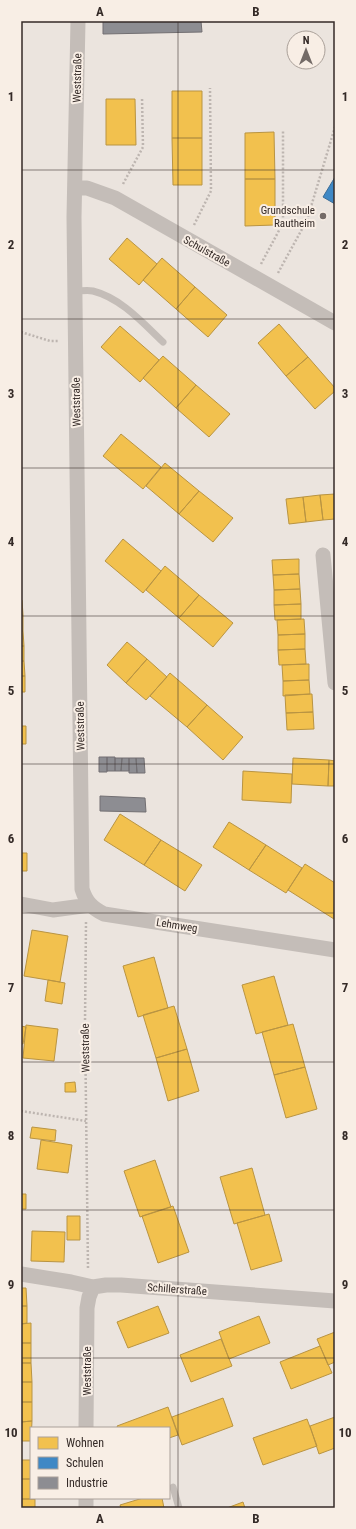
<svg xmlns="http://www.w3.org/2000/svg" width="356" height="1529" viewBox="0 0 356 1529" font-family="'Roboto Condensed',sans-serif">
<rect width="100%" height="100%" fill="#ebe4de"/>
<path fill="#f2c14e" stroke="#b99442" d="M172,91H202V138H172Z
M106,99H135L136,145H106Z
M274,132L275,179H245V133Z
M172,138H202V185H173Z
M245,179H275V225L245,226Z
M127,238L157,264L139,285L109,259Z
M162,258L195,287L176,309L143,280Z
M195,287L227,315L208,337L176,309Z
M279,324L308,357L286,376L258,343Z
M120,326L159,360L140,382L101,347Z
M163,356L196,385L176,408L143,378Z
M308,357L335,388V391L315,409L286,376Z
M196,385L230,414L209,437L176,408Z
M121,434L161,467L143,489L103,456Z
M165,463L199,491L179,514L146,486Z
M199,491L233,518L213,542L179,514Z
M335,494V519L323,520L320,495Z
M320,495L323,520L306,522L303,497Z
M303,497L306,522L289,524L286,499Z
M123,539L161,571L143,593L105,561Z
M299,559V574L273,575L272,560Z
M165,566L199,595L179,618L146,590Z
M299,574L300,589L274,590L273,575Z
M300,589L301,604L274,605V590Z
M199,595L233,623L213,647L179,618Z
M21,600H22L23,615H21Z
M301,604V619L275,620L274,605Z
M21,615H23V631H21Z
M304,619L305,634L278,635L277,620Z
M21,631H23L24,646H21Z
M305,634V649L278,650V635Z
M127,642L147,659L126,683L107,665Z
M21,646H24V661H21Z
M305,649L306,664L279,665L278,650Z
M147,659L167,677L146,700L126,683Z
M21,661H24L25,676H21Z
M309,664V680L283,681L282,665Z
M170,673L207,705L187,727L150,696Z
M21,676H25V692H21Z
M309,680L310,694L283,696V681Z
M312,694L313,712L286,713L285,695Z
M207,705L243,737L223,760L187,727Z
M313,712L314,729L287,730L286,713Z
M21,726H26V744H21Z
M293,758L329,760L328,786L292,784Z
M329,760L335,761V786H328Z
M243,771L292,774L291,803L242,800Z
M120,814L161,840L144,865L104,840Z
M229,822L266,845L249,870L213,847Z
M161,840L202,865L185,891L144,865Z
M266,845L302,868L286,893L249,870Z
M21,853H27V871H21Z
M305,864L335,883L334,919L288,890Z
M32,930L68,936L60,982L24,976Z
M154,957L168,1008L138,1017L123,966Z
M274,976L288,1025L256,1034L242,985Z
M48,980L65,983L62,1004L45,1001Z
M174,1006L187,1049L156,1058L143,1015Z
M293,1024L305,1067L274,1075L262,1032Z
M26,1025L58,1029L54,1061L23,1058Z
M21,1026L26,1027L23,1044H21Z
M187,1049L199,1091L168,1101L156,1058Z
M305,1067L317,1109L286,1118L274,1075Z
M75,1082L76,1092H65V1083Z
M32,1127L56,1130L55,1141L30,1138Z
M41,1140L72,1145L68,1173L37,1169Z
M155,1160L171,1207L140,1217L124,1171Z
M252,1168L265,1215L234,1224L220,1177Z
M21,1194H26V1209H21Z
M173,1206L189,1252L158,1263L142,1216Z
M269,1214L282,1261L251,1270L237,1223Z
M67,1216H80V1240H67Z
M32,1231L65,1232L64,1262L31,1261Z
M21,1288H26L27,1306H21Z
M21,1306H27V1323L21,1324Z
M158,1306L169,1333L128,1348L117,1322Z
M259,1316L270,1343L229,1359L219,1332Z
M31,1323V1343H21V1324Z
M335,1332V1362L328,1365L317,1339Z
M221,1339L232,1366L191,1382L180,1355Z
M21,1343H31V1363H21Z
M320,1346L332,1373L291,1389L280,1362Z
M21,1363H31L32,1382H21Z
M21,1382H32V1402H21Z
M223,1398L233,1426L182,1445L172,1417Z
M21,1402H32V1421L21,1422Z
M168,1407L178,1435L169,1438V1428H118L117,1426Z
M335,1417V1448L319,1454L310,1426Z
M307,1419L317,1446L263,1465L253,1438Z
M32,1421L31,1441H21V1422Z
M21,1460H31V1479H21Z
M21,1479H31V1498L35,1499H21Z
M143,1498H162L164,1508H121L120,1505Z
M21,1499H35V1508H21Z
M243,1502L245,1508H227Z"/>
<path fill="#3f88c5" stroke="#3c6c96" d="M335,177V204L323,197Z"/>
<path fill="#8d8d92" stroke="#726f72" d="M103,21H201L202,32L103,34Z
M99,757H107V772H99Z
M107,757H115V771H107Z
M115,758H122L121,771H115Z
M122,758H129V771H121Z
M129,758H136L137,773H129Z
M136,758H144L145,773H137Z
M100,796L145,798L146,812L100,811Z"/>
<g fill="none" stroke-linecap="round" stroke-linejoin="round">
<path stroke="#bdb5b0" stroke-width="2.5" stroke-dasharray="2 2" stroke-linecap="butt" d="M123,184L143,147L142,97
M194,225L211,191L210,88
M261,264L283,223V130
M278,273L307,220L335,127
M21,332L50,341H59
M86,922L85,1023L88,1269
M21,1111L86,1121"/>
<path stroke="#c4bdb8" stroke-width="7" d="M75,291C81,291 88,290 93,291C121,298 143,323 163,342
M173,1487L179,1508"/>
<path stroke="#c4bdb8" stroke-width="15" d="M78,21L74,217L82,889C86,902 92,908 104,914L335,950
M76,188H87L115,198L335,323
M323,555L335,683
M21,904L53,910L90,905
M21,1274L71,1282L93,1287L106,1285H121L335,1301
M86,1428L87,1308L89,1297L93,1287
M86,1498V1508"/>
</g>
<path fill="none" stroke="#342a27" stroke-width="1" stroke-opacity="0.55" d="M178,21V1508M21,170H335M21,319H335M21,468H335M21,616H335M21,764H335M21,913H335M21,1062H335M21,1210H335M21,1358H335"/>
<circle fill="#746b67" stroke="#f8eee5" stroke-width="1.5" cx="323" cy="216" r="4"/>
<g text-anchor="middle" stroke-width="4" stroke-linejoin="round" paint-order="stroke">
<g font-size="11" fill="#342a27" stroke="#f8eee5">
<text transform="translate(77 78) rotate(-89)" y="4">Weststraße</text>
<text transform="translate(207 251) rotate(29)" y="4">Schulstraße</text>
<text transform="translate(76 402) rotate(-91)" y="4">Weststraße</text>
<text transform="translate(80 726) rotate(-91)" y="4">Weststraße</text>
<text transform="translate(177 925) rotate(9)" y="4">Lehmweg</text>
<text transform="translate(85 1048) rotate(-91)" y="4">Weststraße</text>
<text transform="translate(177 1289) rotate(4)" y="4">Schillerstraße</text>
<text transform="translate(87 1371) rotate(-90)" y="4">Weststraße</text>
</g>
<g font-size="11" fill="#342a27" stroke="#f8eee5" text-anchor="end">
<text x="315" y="214">Grundschule<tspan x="315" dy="13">Rautheim</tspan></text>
</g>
</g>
<rect width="356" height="1529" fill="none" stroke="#f8eee5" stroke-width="44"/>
<rect x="30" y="1427" width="140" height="72" fill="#f8eee5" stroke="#aaa099"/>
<rect x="38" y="1437" width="20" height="12" fill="#f2c14e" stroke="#aaa099"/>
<text x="66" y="1447" font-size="12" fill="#342a27">Wohnen</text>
<rect x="38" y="1457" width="20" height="12" fill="#3f88c5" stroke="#aaa099"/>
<text x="66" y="1467" font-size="12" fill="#342a27">Schulen</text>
<rect x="38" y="1477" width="20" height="12" fill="#8d8d92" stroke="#aaa099"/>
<text x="66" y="1487" font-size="12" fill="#342a27">Industrie</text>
<g transform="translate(306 50)"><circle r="19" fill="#f8eee5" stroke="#aaa099"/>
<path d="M0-3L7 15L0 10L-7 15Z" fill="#746b67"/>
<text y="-6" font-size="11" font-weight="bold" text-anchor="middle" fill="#342a27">N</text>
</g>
<rect x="22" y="22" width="312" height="1485" fill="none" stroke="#342a27" stroke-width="1.5"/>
<g font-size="13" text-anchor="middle" font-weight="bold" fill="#342a27">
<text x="100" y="16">A</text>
<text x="256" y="16">B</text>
<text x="11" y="101">1</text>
<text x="345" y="101">1</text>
<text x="11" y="249">2</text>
<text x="345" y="249">2</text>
<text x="11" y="398">3</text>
<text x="345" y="398">3</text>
<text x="11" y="546">4</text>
<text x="345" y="546">4</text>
<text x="11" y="695">5</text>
<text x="345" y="695">5</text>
<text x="11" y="843">6</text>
<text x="345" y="843">6</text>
<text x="11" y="992">7</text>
<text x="345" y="992">7</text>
<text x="11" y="1140">8</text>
<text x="345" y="1140">8</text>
<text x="11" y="1289">9</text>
<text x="345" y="1289">9</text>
<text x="11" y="1437">10</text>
<text x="345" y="1437">10</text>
<text x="100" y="1523">A</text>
<text x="256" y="1523">B</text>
</g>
</svg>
